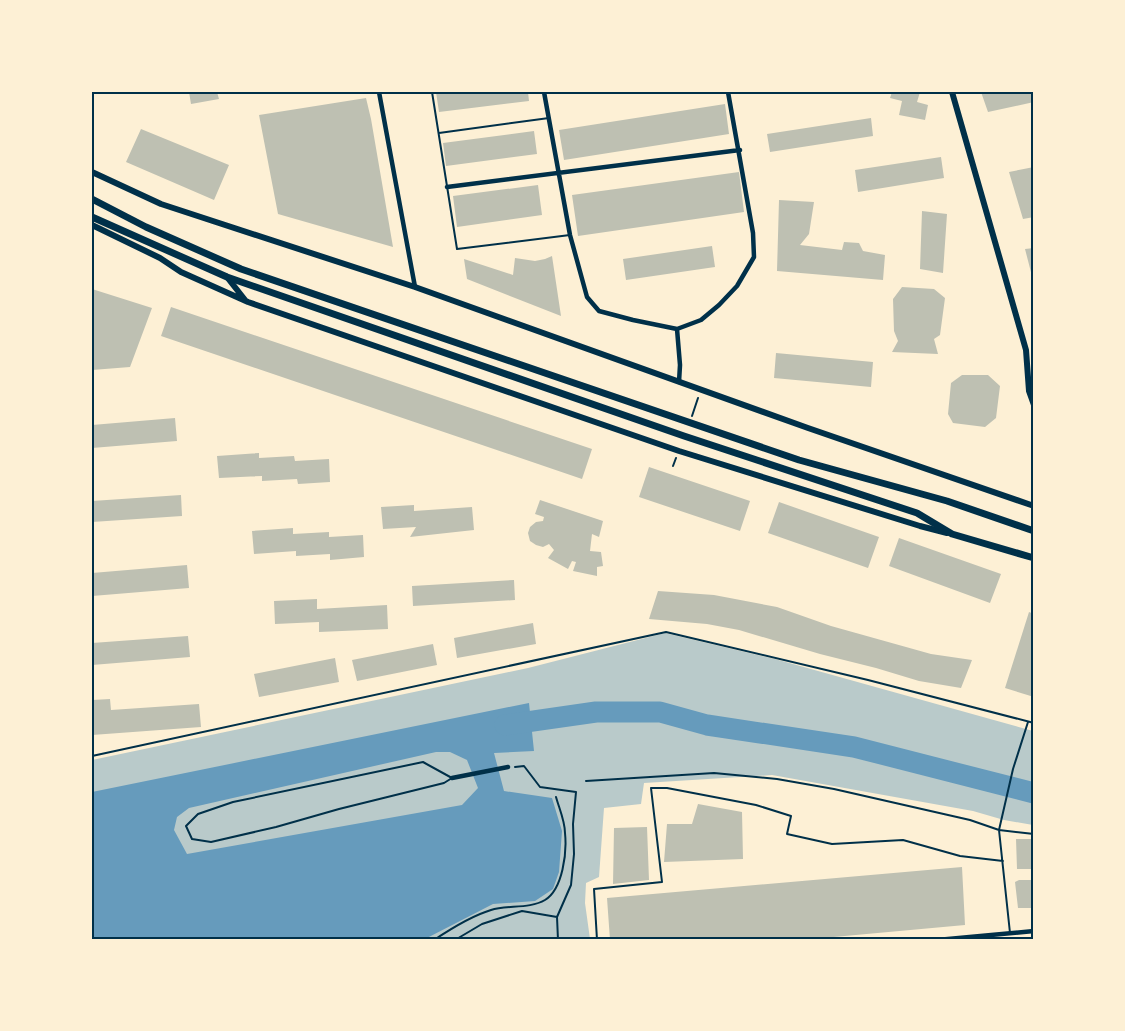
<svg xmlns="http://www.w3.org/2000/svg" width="1125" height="1031" viewBox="0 0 1125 1031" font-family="'Asap Condensed',sans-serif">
<rect width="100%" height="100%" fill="#fdf0d5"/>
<path fill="#b9caca" d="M665,633L775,659L1033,731V825L1004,820L973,811L772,775L644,783L641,804L604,808L599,877L586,883L585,903L590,939H92V760L528,668Z"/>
<path fill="#669bbc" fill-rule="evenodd" d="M529,703L534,751L494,753L504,791L552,798L562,831L559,872L553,889L535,901L493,904L425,939H93L92,920V792ZM436,752H450L467,760L478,788L462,805L187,854L174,830L177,817L189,808Z"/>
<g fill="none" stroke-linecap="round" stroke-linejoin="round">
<path stroke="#669bbc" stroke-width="21" d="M505,725L596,712H660L707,725L854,747L1034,793"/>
</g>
<path fill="#bec0b2" d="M189,92H217L219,99L191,104Z
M436,92H528L529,101L439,112Z
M892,92H920L917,102L928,105L925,120L899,115L902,101L890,98Z
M981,92H1034V102L988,112Z
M366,98L371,119L393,247L278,214L259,115Z
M725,104L729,134L564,160L559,130Z
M871,118L873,136L770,152L767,134Z
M141,129L229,165L214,200L126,162Z
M534,131L537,154L446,166L443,143Z
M941,157L944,178L858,192L855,170Z
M1034,167V217L1023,219L1009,172Z
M739,172L744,212L578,236L572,195Z
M538,185L542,215L457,227L453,196Z
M779,200L814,202L809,234L800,245L842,250L844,242L859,243L863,251L885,255L883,280L777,271Z
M922,211L947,214L943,273L920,269Z
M712,246L715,267L626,280L623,259Z
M1034,248V280H1033L1025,249Z
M552,256L561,316L467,279L464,259L513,275L515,258L535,261L545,259Z
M902,287L934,289L945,298L940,335L934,339L938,354L892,352L898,341L894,331L893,299Z
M92,289L152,308L130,367L92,370Z
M171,307L592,449L582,479L161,336Z
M776,353L873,362L871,387L774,378Z
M962,375H988L1000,386L996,418L985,427L953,423L948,414L951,383Z
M175,418L177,441L92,448V425Z
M259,453V458L294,456L295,461L329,459L330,482L298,484L297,479L262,481V476L219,478L217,456Z
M649,467L750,501L740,531L639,497Z
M181,495L182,516L92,522V501Z
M540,500L603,521L599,537L592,534L590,551L601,552L603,566L597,567V576L573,571L576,562L572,561L568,569L548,558L554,550L549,544L543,547L536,545L530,541L528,533L530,527L536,522L543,521L544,517L535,514Z
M779,502L879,537L868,568L768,533Z
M414,505V511L472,507L474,530L410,537L416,527L383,529L381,507Z
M293,528V534L329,532V537L363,535L364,557L330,560V554L296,556V551L254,554L252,531Z
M899,538L1001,574L990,603L889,566Z
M187,565L189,588L92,596V573Z
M514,580L515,600L413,606L412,586Z
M658,591L714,595L777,607L831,626L931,654L972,660L961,688L919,681L876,668L820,654L739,630L707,624L649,619Z
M317,599V609L387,605L388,629L319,632V622L275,624L274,601Z
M1029,612L1034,614V697L1005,688Z
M533,623L536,644L457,658L454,638Z
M188,636L190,657L92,665V643Z
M433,644L437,665L357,681L352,660Z
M335,658L339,682L259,697L254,674Z
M110,699L111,710L199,704L201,727L92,735V700Z
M698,804L742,812L743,859L664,862L667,824H692Z
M647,827L649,880L613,884L614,828Z
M1016,839H1034V869H1017Z
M962,867L965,925L801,940H610L607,898Z
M1019,880H1034V908H1018L1015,882Z"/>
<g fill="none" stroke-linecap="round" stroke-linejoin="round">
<path stroke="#003049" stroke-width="2" d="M692,416L698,398
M673,466L676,458
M423,762L452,778L444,783L339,809L276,827L211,842L192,839L186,826L198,814L233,802Z
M557,917L558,940
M434,940C452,928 471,916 491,910C507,905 530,909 545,900C563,889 567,852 565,833C565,821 559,808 556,797
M455,940L482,924L522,911L557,917L571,885L574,854L573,824L576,792L540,787L524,766L515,767"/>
<path stroke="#003049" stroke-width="2" d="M432,92L457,249L570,235
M439,133L549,118
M92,756L666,632L868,680L1034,723
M586,781L714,773L777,779L834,789L970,820L999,830L1034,834
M1010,933L999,830L1013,769L1028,722
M597,940L594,889L662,882L651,788H667L756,805L791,816L787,834L832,844L903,840L960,856L1003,861"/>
<path stroke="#003049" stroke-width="4.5" d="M379,92L415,287
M544,92L570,235L587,297L599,311L633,320L677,329L701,320L719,305L737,286L754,257L753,233L728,92
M447,187L740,150
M677,329L680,365L679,382
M452,778L508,767
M937,940L1034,931"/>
<path stroke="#003049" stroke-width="6" d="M952,92L1026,350L1029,391L1034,405
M92,172L161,204L415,287L808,428L1034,506
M92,225L160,258L181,272L248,302L679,451L920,526L947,533
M227,277L245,300"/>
<path stroke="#003049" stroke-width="7" d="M92,199L146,227L241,269L799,460L947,501L1034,531
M92,217L227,277L684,436L917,513L952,534L1034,558"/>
</g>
<rect width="1125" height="1031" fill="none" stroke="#fdf0d5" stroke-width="186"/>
<rect x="93" y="93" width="939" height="845" fill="none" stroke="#003049" stroke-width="2"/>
</svg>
